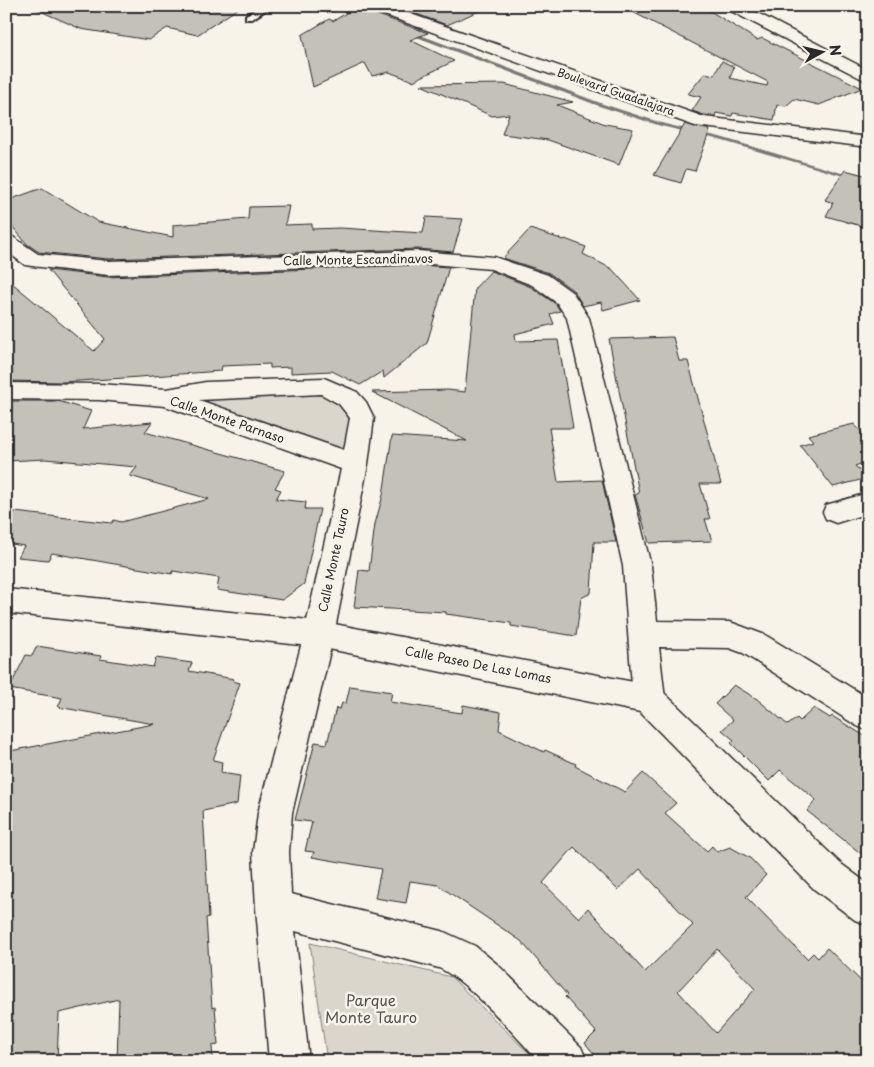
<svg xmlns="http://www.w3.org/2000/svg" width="874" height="1067" viewBox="0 0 874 1067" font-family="'Playpen Sans',sans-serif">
<rect width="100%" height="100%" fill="#f7f3e8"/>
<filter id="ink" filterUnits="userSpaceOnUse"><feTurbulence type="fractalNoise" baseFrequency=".02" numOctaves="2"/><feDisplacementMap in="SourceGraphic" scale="10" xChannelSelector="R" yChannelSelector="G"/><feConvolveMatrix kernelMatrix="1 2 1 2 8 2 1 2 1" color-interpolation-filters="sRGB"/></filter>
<g filter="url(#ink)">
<path fill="#dad6cc" stroke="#82807c" d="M314,393C354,406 352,416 345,454L199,401Z
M310,943L451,977L537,1061H327Z"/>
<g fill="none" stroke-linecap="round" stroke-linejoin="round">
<path fill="#7a7874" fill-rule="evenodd" d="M333,6H340L363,15L359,16Z
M406,31H410L603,104L665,124L720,137L855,177L850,178L716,139L661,126L599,106L406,33Z"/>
</g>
<path fill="#c4c1b9" stroke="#2b2b2b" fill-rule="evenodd" d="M29,6H242L197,35L167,28L149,40L81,29Z
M358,6H364L367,11L428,33L410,40L454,61L413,81L389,72L372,76L365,63L313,87L302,35L329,19L333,21Z
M394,6H490L447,25Z
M621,6H702L757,40L762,38L862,88L819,105L794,99L786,106L777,105L774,120L733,113L732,116L716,113L715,116L704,115L692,111L701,97L688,94L705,73L714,75L722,61L734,67L730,78L767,86L768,82Z
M504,84L573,102L557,105L605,124L633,129L619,165L548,140L502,134L509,114L492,116L421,85Z
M685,124L710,130L695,171L686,169L681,183L654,175Z
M845,170L868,176V228L826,216L833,203L825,200Z
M42,188L98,222L173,237V225L248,219L249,207L289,206L285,225L312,224V229L340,228L423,233L426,217L463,219L453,252L418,249L108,259L39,252L27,244L6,219V201Z
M530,229L564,240L565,239L586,247L583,254L612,269L640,300L603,310L601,302L583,306L574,291L549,273L503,258Z
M418,265L449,267L427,343L384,378L383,371L360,385L332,371L291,373V367L270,368V364L222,366L221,371L125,378L62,382L6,381V278L94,351L105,339L48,270L108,277Z
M491,271L531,287L556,304L560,311L550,314L554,324L515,334L516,341L558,340L573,428H549L558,482L602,480L616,542H594L591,593L581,598L576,636L511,626V623L446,614V612L354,607L359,570L369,571L375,524L383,495L392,436L467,441L372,392L448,390L465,392L475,288Z
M673,337L679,361H688L721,484H700L710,519H705L712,541L649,543L635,495L639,493L609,339Z
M6,401H58L91,411L83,429L152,422L145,432L285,471L275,488L281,490L276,499L306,502L305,509H320L304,584L282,600L217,590L219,578L173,571L172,574L52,553L48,560L18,557L24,546L6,543V511L112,523L114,520L121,522L209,499L130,476L137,467L45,459L8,461L10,455H6Z
M854,424L868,439V461L855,466L868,478L833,487L800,445L813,441L808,435Z
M37,646L101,656L100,659L153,667L156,658L192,663L189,671L234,679L233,681L240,683L213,760L222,762L221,773L240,776L237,804L203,811L209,917L206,918L212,1008L215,1007L218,1045L212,1046L213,1061H117L119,999L59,1013L57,1061H6V1016L10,959L6,960V754L10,753V751L154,724L58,707L62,698L9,689L26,655L32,656Z
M734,685L757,699L788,725L797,718L800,721L814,708L830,718L832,716L868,738V859L807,811L816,800L780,770L769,781L731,743L734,740L722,730L733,720L715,704Z
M350,686L392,692L390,702L462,713L463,705L501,712L499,730L544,752L545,750L576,764L575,766L625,792L643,773L676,803L665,813L707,851L712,846L717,852L730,847L750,858L766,875L746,897L807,959L813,953L818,958L827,948L868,988V1053L861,1061H600L585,1043L596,1032L565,997L567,995L521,941L438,885L410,881L406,903L375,898L381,869L312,857L314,852L305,851L312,822L295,820L315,742L327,744L336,708L340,709L342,703H346ZM574,847L618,890L640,869L693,925L645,972L588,908L579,918L543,883ZM717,949L755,989L716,1033L678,991Z"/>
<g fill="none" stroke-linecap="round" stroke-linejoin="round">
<defs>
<path id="service" d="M261,6H271L252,19H246V15Z"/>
<path id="minor" d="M725,6H744L868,70V82L727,9Z
M6,235L13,237L38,254L108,261L418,251L494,257L548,275L573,293L589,318L651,566L657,621L730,622L741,626L765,635L868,698V731L857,726L743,653L729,648L659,647L665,699L660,709L649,713L638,709L633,699L623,566L567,318L557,303L532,285L491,269L418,263L108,275L32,266L25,265L6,251Z
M324,378L357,392L366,402L374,418L368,464L334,634L292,813L289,852L291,894L442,931L475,946L497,964L581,1047L587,1061H539C513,1034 471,983 439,968L295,931L309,1061H269L256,908L253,852L258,813L304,634L341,469L165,406L99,400L6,399V383L99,384L167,389L206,382ZM321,394L339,404L350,418L344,450L199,400Z
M868,493V513L836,523L826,519L823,512L826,505Z"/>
<path id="tertiary" d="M6,589L319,621L649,685L660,689L840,863L868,884V925L855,920L814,889L640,712L319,647L6,613Z"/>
<path id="secondary" d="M366,6H388L704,117L868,137V147L695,126L368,9Z"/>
</defs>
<use href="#service" stroke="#2b2b2b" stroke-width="4"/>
<use href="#minor" stroke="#2b2b2b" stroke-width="3"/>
<use href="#tertiary" stroke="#2b2b2b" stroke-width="3"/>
<use href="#secondary" stroke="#2b2b2b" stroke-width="3"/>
<use href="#service" fill="#f7f3e8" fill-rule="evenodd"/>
<use href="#minor" fill="#f7f3e8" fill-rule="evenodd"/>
<use href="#tertiary" fill="#f7f3e8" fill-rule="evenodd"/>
<use href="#secondary" fill="#f7f3e8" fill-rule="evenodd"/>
</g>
</g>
<g text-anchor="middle" stroke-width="5" stroke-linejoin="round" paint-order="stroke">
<g font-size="11" fill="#2b2b2b" stroke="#f7f3e8">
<text transform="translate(616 92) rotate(19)" y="4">Boulevard Guadalajara</text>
</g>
<g font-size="12" fill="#2b2b2b" stroke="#f7f3e8">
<text transform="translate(358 260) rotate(-1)" y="4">Calle Monte Escandinavos</text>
<text transform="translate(227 420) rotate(19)" y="4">Calle Monte Parnaso</text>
<text transform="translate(334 560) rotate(-78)" y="4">Calle Monte Tauro</text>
<text transform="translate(478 665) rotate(11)" y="4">Calle Paseo De Las Lomas</text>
</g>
<g font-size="15" fill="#575653" stroke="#f7f3e8">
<text x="371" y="1006">Parque<tspan x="371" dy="17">Monte Tauro</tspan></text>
</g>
</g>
<rect width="874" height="1067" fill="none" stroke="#f7f3e8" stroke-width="25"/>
<rect x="12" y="12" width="849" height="1042" fill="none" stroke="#2b2b2b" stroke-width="2" filter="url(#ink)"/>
<g transform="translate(822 52) rotate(82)" stroke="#f7f3e8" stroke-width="4" paint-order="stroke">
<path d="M0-4L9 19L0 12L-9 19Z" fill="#2b2b2b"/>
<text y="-8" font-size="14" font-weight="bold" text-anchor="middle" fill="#2b2b2b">N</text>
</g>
</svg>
